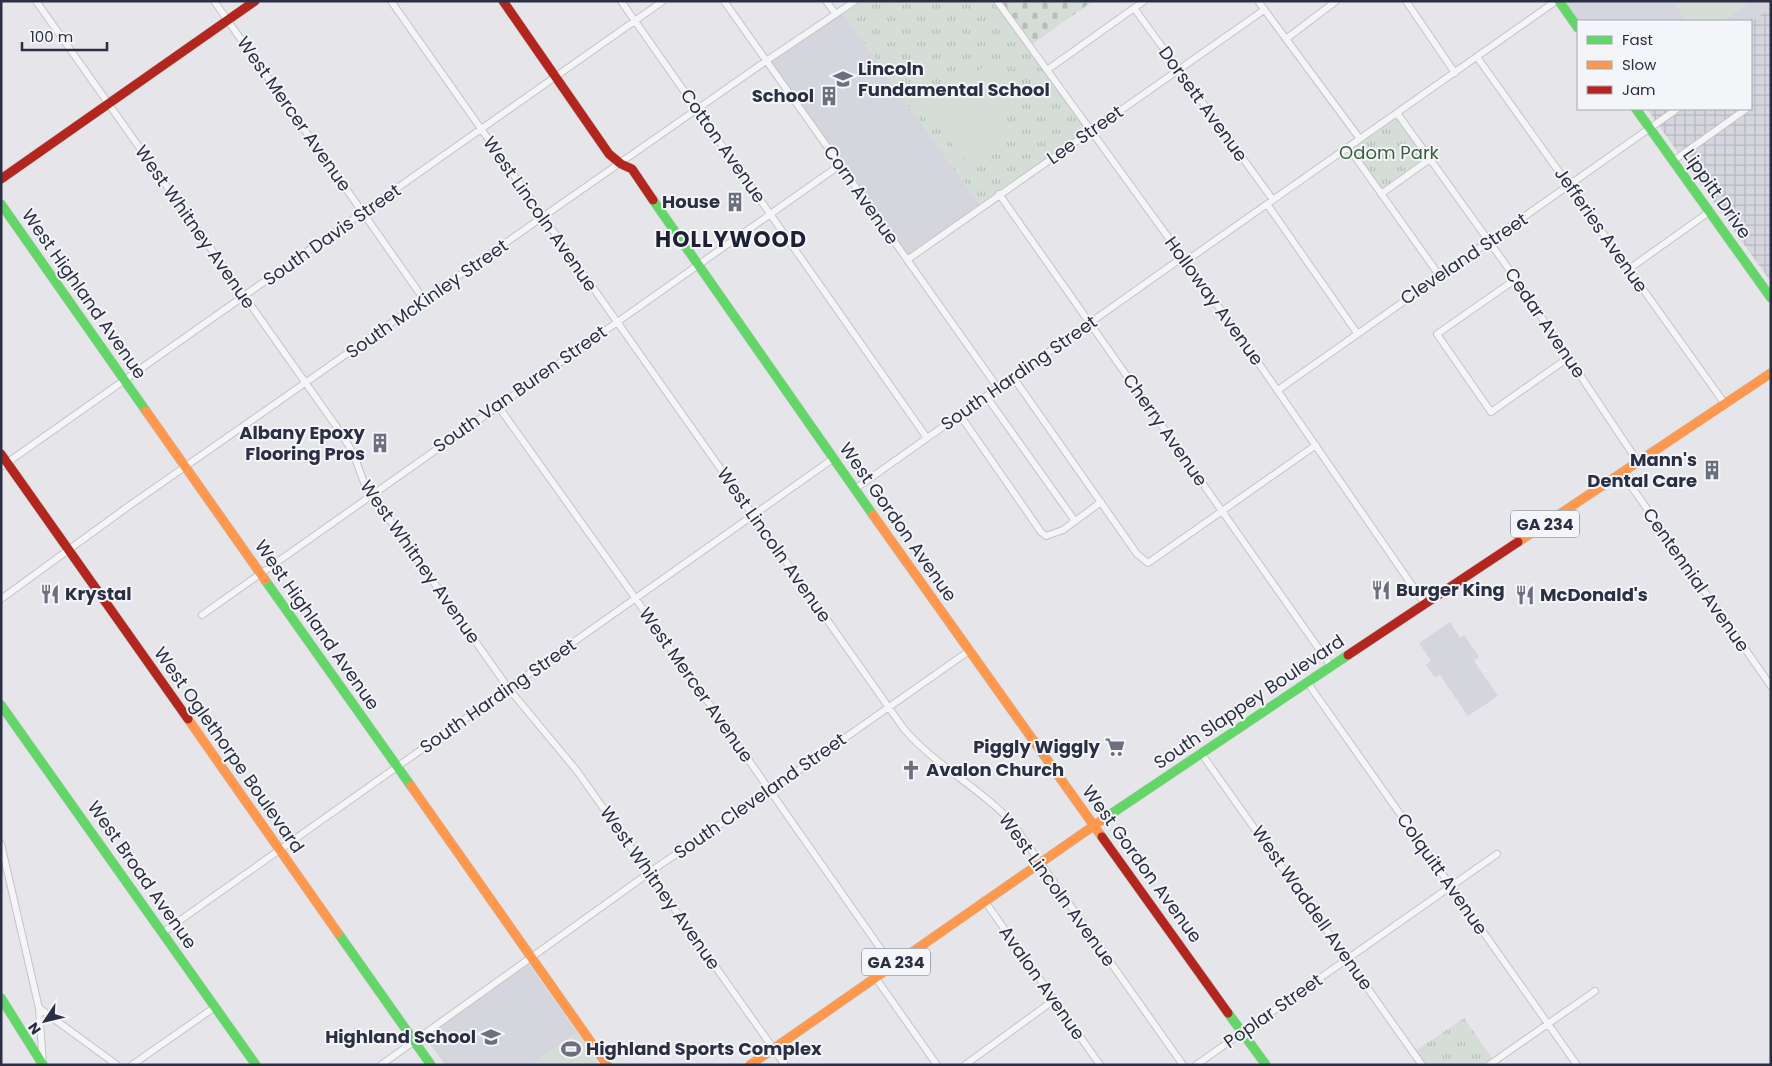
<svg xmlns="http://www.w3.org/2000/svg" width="1772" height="1066" viewBox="0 0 1772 1066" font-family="Poppins,sans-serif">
<defs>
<pattern id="industrial-grid" width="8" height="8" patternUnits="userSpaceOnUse" patternTransform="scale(1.25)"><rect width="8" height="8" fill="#d4d5dd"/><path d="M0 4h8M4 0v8" fill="none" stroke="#b6b7bf"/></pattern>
<pattern id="cemetery-stones" width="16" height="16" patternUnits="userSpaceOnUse" patternTransform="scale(1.25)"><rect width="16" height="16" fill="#d4ddd6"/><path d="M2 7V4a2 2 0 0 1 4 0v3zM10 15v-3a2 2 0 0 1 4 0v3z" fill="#b6beb9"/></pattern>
<pattern id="park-tufts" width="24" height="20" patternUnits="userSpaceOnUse" patternTransform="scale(1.25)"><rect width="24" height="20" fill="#d4ddd6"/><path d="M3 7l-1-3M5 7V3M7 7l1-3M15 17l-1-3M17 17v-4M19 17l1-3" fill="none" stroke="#b6beb9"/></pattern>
</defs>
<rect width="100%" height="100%" fill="#e6e6ea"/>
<path fill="#d4d5dd" d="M1561,1H1771V8L1751,22L1578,21Z
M842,12L980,205L906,256L769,61Z
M1450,622L1460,638L1464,635L1479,657L1474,661L1498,696L1468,716L1440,675L1435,678L1426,665L1431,661L1419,643Z
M529,964L577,1032L531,1065H445L425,1037Z"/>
<path fill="url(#industrial-grid)" d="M1771,8V282L1647,109H1751V22Z"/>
<path fill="url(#cemetery-stones)" d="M999,1H1093L1031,45Z"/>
<path fill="url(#park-tufts)" d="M858,1H994L1088,130L980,205L842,12Z
M1397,114L1428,159L1381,192L1350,147Z
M1464,1018L1494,1061L1488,1065H1423L1414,1052Z"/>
<path fill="#d4ddd6" d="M1672,1H1752L1723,21H1686Z
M993,63C1016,106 1009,137 971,167L948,139L927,106L928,100L956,81Z
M577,1032L599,1065H531Z"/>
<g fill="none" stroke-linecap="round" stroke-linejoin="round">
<defs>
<path id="street" d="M36,1L341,433L353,453L365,485L509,689L577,771L785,1065
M214,1L425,301
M391,1L904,729C936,766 977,786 1010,820L1183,1065
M621,1L927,438
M724,1L998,388
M826,1L836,14
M997,1L1244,342L1425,604
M1258,1L1360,139
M1406,1L1455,73
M1134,8L1273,200
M1286,39L1336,1
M1477,57L1725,404
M1047,70L1144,1
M1397,113L1516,279L1638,462
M1348,147L1439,275
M1673,161L1746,109
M999,194L1331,666
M1381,194L1430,159
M1267,204L1357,333
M907,260L1264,10
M1186,261L1556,1
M1629,269L1709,212
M1516,279L1437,334L1491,412L1568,358
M1013,377L1137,554L1148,563L1316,445
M1278,390L1677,109
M986,396L1075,521
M498,406L631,592L892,965
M960,415L1041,532L1046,536L1063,530L1101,502
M1,467L663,1
M1622,473L1771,686
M855,489L1183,257
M1,599L126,508L766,61L855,1
M202,615L840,165
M1307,682L1577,1065
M1201,753L1422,1065
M1,844L39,1008L43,1064
M984,900L1100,1065
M162,933L834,458
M875,977L937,1065
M39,1008L117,1065
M132,1065L215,1007
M381,1065L660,865L762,796L969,651
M965,1065L1054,1000
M1196,1065L1497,854
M1489,1065L1595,991"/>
<path id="fast" d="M1559,1L1578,28
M1636,109L1771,298
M653,200L873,515
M1,204L146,411
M265,580L411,786
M1,705L256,1065
M1102,820L1348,655
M338,933L431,1065
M1,998L43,1065
M1228,1013L1266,1065"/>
<path id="slow" d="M146,411L265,580
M873,515L1102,837
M1518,542L1771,373
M188,719L338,933
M411,786L607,1065
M750,1065L1102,820"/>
<path id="jam" d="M503,1L609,154L621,164L632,169L653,200
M1,179L255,1
M1,454L188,719
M1348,655L1518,542
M1102,837L1228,1013"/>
</defs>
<use href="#street" stroke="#c4c4c8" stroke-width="8"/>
<use href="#fast" stroke="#c4c4c8" stroke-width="10"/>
<use href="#slow" stroke="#c4c4c8" stroke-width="10"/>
<use href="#jam" stroke="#c4c4c8" stroke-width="10"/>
<use href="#street" stroke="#f5f5f7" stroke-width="6"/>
<use href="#fast" stroke="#63d668" stroke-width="9"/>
<use href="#slow" stroke="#ff974d" stroke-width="9"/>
<use href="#jam" stroke="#b3261e" stroke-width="9"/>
</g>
<defs>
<symbol id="school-bare" viewBox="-9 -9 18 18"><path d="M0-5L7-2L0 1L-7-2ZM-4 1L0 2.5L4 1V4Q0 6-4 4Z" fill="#6c6f7e" stroke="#f4f5f9" stroke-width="2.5" paint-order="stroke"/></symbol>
<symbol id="building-bare" viewBox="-9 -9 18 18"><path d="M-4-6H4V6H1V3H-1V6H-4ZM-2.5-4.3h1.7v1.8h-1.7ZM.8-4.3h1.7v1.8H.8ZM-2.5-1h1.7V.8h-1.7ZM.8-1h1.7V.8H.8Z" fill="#6c6f7e" stroke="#f4f5f9" stroke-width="2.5" paint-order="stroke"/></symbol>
<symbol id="restaurant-bare" viewBox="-9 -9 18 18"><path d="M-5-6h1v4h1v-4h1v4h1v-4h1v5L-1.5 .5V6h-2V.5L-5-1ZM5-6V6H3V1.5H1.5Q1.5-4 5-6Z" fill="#6c6f7e" stroke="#f4f5f9" stroke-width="2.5" paint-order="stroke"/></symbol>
<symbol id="supermarket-bare" viewBox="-9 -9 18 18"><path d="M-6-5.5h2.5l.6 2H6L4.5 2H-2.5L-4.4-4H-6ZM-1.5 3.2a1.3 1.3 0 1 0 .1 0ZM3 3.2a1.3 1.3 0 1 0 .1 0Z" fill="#6c6f7e" stroke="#f4f5f9" stroke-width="2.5" paint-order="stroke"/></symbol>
<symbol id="church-bare" viewBox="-9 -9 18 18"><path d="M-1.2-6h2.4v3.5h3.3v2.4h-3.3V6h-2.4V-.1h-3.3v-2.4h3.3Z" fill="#6c6f7e" stroke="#f4f5f9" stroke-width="2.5" paint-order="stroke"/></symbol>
<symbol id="stadium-bare" viewBox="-9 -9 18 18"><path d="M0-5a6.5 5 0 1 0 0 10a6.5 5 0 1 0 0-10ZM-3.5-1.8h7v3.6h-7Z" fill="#6c6f7e" stroke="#f4f5f9" stroke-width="2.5" paint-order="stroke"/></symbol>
</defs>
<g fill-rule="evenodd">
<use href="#school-bare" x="829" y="65" width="28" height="28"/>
<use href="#building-bare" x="815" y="82" width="28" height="28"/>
<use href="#building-bare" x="721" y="188" width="28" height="28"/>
<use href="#building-bare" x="366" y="429" width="28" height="28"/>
<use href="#building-bare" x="1698" y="456" width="28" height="28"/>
<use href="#restaurant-bare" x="1367" y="576" width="28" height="28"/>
<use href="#restaurant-bare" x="36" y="580" width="28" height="28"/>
<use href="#restaurant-bare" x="1511" y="581" width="28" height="28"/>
<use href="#supermarket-bare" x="1101" y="733" width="28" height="28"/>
<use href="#church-bare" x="897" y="756" width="28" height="28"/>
<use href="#school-bare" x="477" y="1023" width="28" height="28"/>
<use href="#stadium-bare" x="557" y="1035" width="28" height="28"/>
</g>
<g text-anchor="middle" stroke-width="4" stroke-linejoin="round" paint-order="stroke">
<g fill="#f4f5f9" stroke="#676a7a" stroke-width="1">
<rect x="1511" y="510.5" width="68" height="27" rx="4"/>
<rect x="862" y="948.5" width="68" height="27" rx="4"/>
</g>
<g font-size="16" font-weight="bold" fill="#2b2f44">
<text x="1545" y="530">GA 234</text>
<text x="896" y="968">GA 234</text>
</g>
<g font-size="18" font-weight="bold" fill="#2b2f44" stroke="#f4f5f9" text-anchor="start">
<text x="858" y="75">Lincoln<tspan x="858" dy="21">Fundamental School</tspan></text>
<text x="814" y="102" text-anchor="end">School</text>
<text x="720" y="208" text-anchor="end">House</text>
<text x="365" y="439" text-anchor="end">Albany Epoxy<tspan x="365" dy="21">Flooring Pros</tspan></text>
<text x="1697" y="466" text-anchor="end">Mann's<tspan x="1697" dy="21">Dental Care</tspan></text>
<text x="1396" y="596">Burger King</text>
<text x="65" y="600">Krystal</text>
<text x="1540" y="601">McDonald's</text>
<text x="1100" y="753" text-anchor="end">Piggly Wiggly</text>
<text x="926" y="776">Avalon Church</text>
<text x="476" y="1043" text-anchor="end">Highland School</text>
<text x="586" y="1055">Highland Sports Complex</text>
</g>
<g font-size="18" fill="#2b2f44" stroke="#f4f5f9">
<text transform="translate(1203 104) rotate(54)" y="6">Dorsett Avenue</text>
<text transform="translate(294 114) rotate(55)" y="6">West Mercer Avenue</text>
<text transform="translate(1085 135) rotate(-35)" y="6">Lee Street</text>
<text transform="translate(723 146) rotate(55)" y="6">Cotton Avenue</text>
<text transform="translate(1717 194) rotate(55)" y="6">Lippitt Drive</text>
<text transform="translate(861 195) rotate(55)" y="6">Corn Avenue</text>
<text transform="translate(540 214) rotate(55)" y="6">West Lincoln Avenue</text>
<text transform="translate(195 227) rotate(55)" y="6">West Whitney Avenue</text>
<text transform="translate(1601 230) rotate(55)" y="6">Jefferies Avenue</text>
<text transform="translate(332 235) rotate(-35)" y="6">South Davis Street</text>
<text transform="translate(1464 259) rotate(-34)" y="6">Cleveland Street</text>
<text transform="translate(84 294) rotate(55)" y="6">West Highland Avenue</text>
<text transform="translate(427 299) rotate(-35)" y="6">South McKinley Street</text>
<text transform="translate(1214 301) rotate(54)" y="6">Holloway Avenue</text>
<text transform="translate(1545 323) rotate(56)" y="6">Cedar Avenue</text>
<text transform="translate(1019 373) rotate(-35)" y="6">South Harding Street</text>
<text transform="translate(520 389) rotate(-35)" y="6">South Van Buren Street</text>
<text transform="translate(1165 430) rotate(55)" y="6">Cherry Avenue</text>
<text transform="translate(898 522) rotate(55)" y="6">West Gordon Avenue</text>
<text transform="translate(774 545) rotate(55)" y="6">West Lincoln Avenue</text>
<text transform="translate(420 562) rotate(55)" y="6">West Whitney Avenue</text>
<text transform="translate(1696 580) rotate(55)" y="6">Centennial Avenue</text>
<text transform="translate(317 625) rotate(55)" y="6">West Highland Avenue</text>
<text transform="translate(696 685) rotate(55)" y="6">West Mercer Avenue</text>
<text transform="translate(498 696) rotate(-35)" y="6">South Harding Street</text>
<text transform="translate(1249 702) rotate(-34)" y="6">South Slappey Boulevard</text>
<text transform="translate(229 750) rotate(55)" y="6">West Oglethorpe Boulevard</text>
<text transform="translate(760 796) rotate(-35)" y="6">South Cleveland Street</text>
<text transform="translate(1142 864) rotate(54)" y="6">West Gordon Avenue</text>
<text transform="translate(1442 874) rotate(55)" y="6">Colquitt Avenue</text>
<text transform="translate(142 875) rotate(55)" y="6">West Broad Avenue</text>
<text transform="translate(660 888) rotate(55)" y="6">West Whitney Avenue</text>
<text transform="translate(1057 890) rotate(54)" y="6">West Lincoln Avenue</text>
<text transform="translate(1312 908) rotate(55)" y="6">West Waddell Avenue</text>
<text transform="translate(1042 983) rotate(55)" y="6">Avalon Avenue</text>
<text transform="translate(1273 1011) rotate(-35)" y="6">Poplar Street</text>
</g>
<g font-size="18" fill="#39603a" stroke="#f4f5f9">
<text x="1389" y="159">Odom Park</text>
</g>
<g font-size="22" font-weight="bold" letter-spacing="1" fill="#1d2035" stroke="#f4f5f9">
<text x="731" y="247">HOLLYWOOD</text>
</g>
</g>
<rect width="1772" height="1066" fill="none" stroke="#2b2f44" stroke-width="5"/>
<rect x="1577" y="20" width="175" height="90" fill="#f4f5f9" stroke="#a4a6b1"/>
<rect x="1587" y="36" width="25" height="8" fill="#63d668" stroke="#a4a6b1"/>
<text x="1622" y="45" font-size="15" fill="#2b2f44">Fast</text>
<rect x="1587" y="61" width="25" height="8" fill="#ff974d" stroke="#a4a6b1"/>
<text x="1622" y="70" font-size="15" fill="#2b2f44">Slow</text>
<rect x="1587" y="86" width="25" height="8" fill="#b3261e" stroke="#a4a6b1"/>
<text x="1622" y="95" font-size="15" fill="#2b2f44">Jam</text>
<g transform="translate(45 1021) rotate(235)" stroke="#f4f5f9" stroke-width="4" paint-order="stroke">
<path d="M0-4L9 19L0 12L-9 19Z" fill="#2b2f44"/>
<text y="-8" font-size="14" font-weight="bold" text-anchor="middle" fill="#2b2f44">N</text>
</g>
<path d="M22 42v8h85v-8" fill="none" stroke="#2b2f44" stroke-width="2.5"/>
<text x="30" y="42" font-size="15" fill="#2b2f44" stroke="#f4f5f9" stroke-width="4" paint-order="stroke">100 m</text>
</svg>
